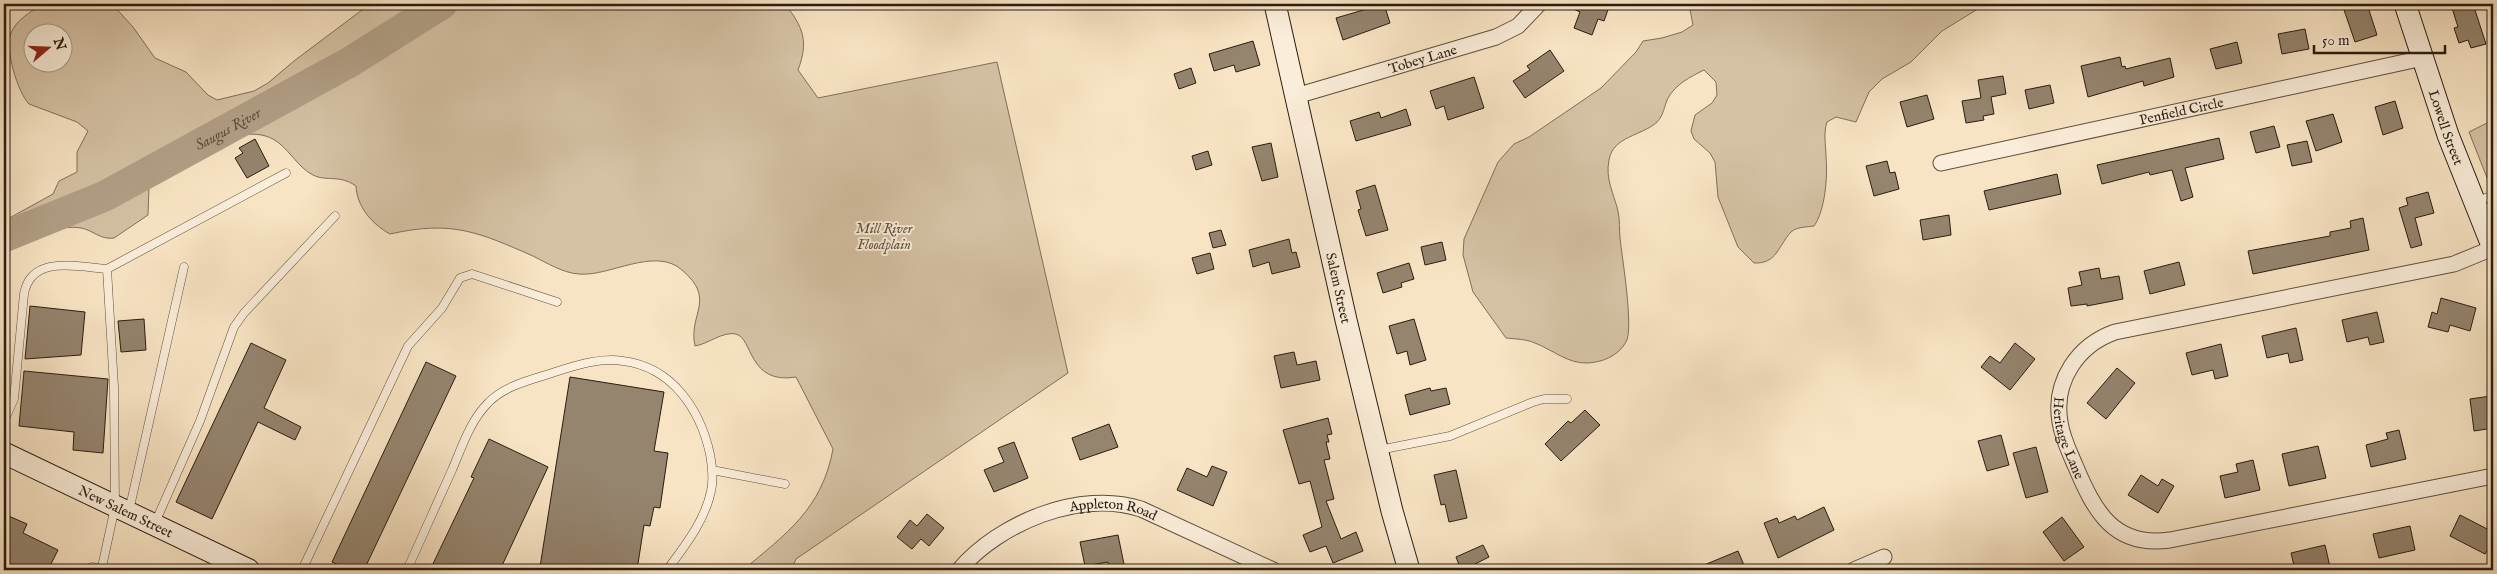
<svg xmlns="http://www.w3.org/2000/svg" width="2497" height="574" viewBox="0 0 2497 574" font-family="'IM FELL English',serif">
<rect width="100%" height="100%" fill="#f8e4c4"/>
<filter id="stains"><feTurbulence type="fractalNoise" baseFrequency=".004" numOctaves="4"/><feColorMatrix values="0 0 0 0 .2 0 0 0 0 .09 0 0 0 0 .02 0 0 0 .5 -.17"/></filter>
<radialGradient id="worn" r=".72"><stop offset=".6" stop-color="#630" stop-opacity="0"/><stop offset="1" stop-color="#630" stop-opacity=".3"/></radialGradient>
<path fill="#d5c2a5" stroke="#7f705a" fill-rule="evenodd" d="M42,4H112L133,27L155,58L186,72L208,95L217,100L254,91L268,83L294,61L370,4H785C803,27 809,41 798,70L818,98L997,62L1068,373L796,559L791,570H743C786,534 822,509 833,449L796,377C748,385 753,338 736,334C723,331 708,344 695,346C688,313 717,300 682,270C655,246 609,277 579,274C563,273 547,263 533,256C478,232 452,220 390,234C372,224 357,207 356,186C339,174 327,182 313,175C297,167 288,147 273,139C234,119 181,166 149,186L148,215L114,238C100,240 93,230 81,228C60,224 22,238 4,248V221L53,194L59,181L77,172V152L88,131L77,122L29,104C18,93 4,48 11,33C16,20 31,12 42,4ZM62,32V62H32V32Z
M1689,4H1986L1942,31L1911,62L1882,79L1869,92L1856,122L1836,117L1827,122C1823,134 1826,145 1826,157C1828,176 1825,211 1814,226C1807,227 1796,227 1791,232C1778,246 1777,264 1754,263L1738,247L1718,197L1715,162L1710,153L1694,139L1691,131L1695,115L1712,103L1717,95L1716,82L1704,70C1690,77 1676,84 1668,98C1664,106 1664,115 1657,122C1642,136 1613,136 1609,160C1605,179 1614,194 1618,211C1620,220 1619,229 1620,238C1622,257 1634,329 1626,342C1618,356 1603,362 1588,363C1568,364 1553,350 1535,343C1526,339 1515,339 1506,338L1473,292L1463,255L1464,239L1498,162L1514,144L1529,137L1601,88L1636,52L1643,41L1662,38L1682,32L1693,25Z
M2493,120V193L2469,132Z"/>
<g fill="none" stroke-linecap="round" stroke-linejoin="round">
<path stroke="#b2a087" stroke-width="31" id="s1" d="M4,237L105,196L350,62L442,4"/>
</g>
<path fill="#95846e" stroke="#291d10" d="M1384,4L1390,23L1343,40L1336,18Z
M1563,4H1610L1604,21L1598,19L1592,35L1574,28L1580,12Z
M2342,4H2367L2377,35L2355,42Z
M2467,4H2473L2486,44L2471,48L2468,40L2459,43L2454,28L2458,27L2452,8Z
M2305,29L2309,49L2282,54L2278,34Z
M1253,41L1260,65L1236,72L1234,65L1214,71L1209,54Z
M2237,42L2242,63L2216,69L2210,49Z
M1550,50L1564,71L1525,98L1513,81L1530,70L1527,66Z
M2120,57L2122,67L2125,66L2126,69L2170,58L2174,77L2144,86L2143,81L2088,97L2081,66Z
M1191,68L1196,83L1179,89L1174,74Z
M2003,76L2006,94L1991,97L1994,114L1983,116L1984,120L1966,123L1962,101L1981,98L1978,80Z
M1474,77L1484,108L1448,120L1444,106L1436,109L1430,91Z
M2050,85L2054,103L2029,109L2025,90Z
M1927,95L1934,119L1907,127L1900,102Z
M2395,101L2403,128L2383,135L2375,107Z
M1406,109L1411,125L1356,141L1350,121L1379,112L1381,118Z
M2333,114L2342,142L2316,151L2306,121Z
M2274,126L2280,147L2256,153L2250,132Z
M2219,138L2224,159L2185,168L2193,197L2181,201L2172,170L2150,175L2149,172L2102,184L2097,165Z
M255,139L269,166L247,178L235,158L243,153L239,148Z
M2307,141L2312,162L2292,166L2287,145Z
M1271,143L1278,177L1262,181L1252,147Z
M1208,151L1212,165L1196,170L1192,156Z
M1887,161L1890,173L1895,172L1899,189L1874,196L1866,166Z
M2057,174L2061,194L1989,210L1984,191Z
M1375,185L1388,230L1366,236L1358,210L1361,209L1356,191Z
M2428,192L2434,213L2415,218L2422,245L2411,248L2399,208L2408,205L2406,198Z
M1949,215L1951,235L1923,240L1920,220Z
M2363,218L2369,250L2253,274L2248,251L2330,236V232L2351,228L2350,221Z
M1221,230L1226,245L1213,248L1209,233Z
M1289,239L1292,253L1296,252L1300,267L1272,274L1269,262L1253,267L1249,250Z
M1442,242L1446,260L1425,265L1421,247Z
M1210,253L1214,269L1197,274L1192,258Z
M2179,262L2185,285L2150,294L2144,271Z
M1409,263L1414,279L1401,283L1402,287L1383,293L1377,273Z
M2099,268L2101,279L2119,276L2123,299L2087,306V304L2071,306L2068,288L2082,285L2079,272Z
M2441,298L2476,308L2470,331L2450,325L2448,332L2428,327L2432,312L2437,314Z
M30,306L85,312L81,355L25,359Z
M2377,312L2384,342L2370,345L2368,337L2347,342L2342,320Z
M144,319L146,350L121,352L118,321Z
M1414,319L1426,360L1410,365L1407,351L1397,354L1389,326Z
M2296,328L2303,360L2290,363L2288,353L2267,358L2262,336Z
M251,343L286,360L264,408L301,427L295,440L258,422L212,519L176,502Z
M2015,343L2035,359L2010,390L1981,367L1990,356L2000,363Z
M2221,344L2228,376L2215,379L2213,370L2192,375L2186,353Z
M1294,352L1297,365L1316,361L1320,380L1281,388L1274,356Z
M426,362L456,376L364,570H350L332,562Z
M2117,368L2135,383L2106,419L2087,403Z
M24,371L108,379L103,453L73,450L74,432L19,426Z
M570,377L664,392L654,451L668,453L660,508L654,507L650,526L644,525L637,570H558L540,567Z
M1430,388L1431,391L1446,388L1450,404L1410,415L1405,395Z
M2491,396L2493,428L2474,431L2470,399Z
M1585,410L1600,425L1561,461L1545,444L1568,421L1571,423Z
M1328,418L1332,434L1327,435L1329,442H1326L1330,459L1324,460L1334,499L1326,501L1341,539L1356,532L1363,551L1333,563L1326,546L1310,552L1303,535L1322,527L1310,481L1299,484L1283,430Z
M1109,424L1118,447L1080,460L1072,438Z
M2399,430L2406,459L2371,467L2366,445L2388,439L2386,433Z
M2001,435L2009,465L1987,471L1978,441Z
M489,439L548,467L500,570H430L474,478L471,477Z
M1014,442L1028,478L994,492L984,470L1004,462L998,448Z
M2318,446L2326,478L2289,486L2282,454Z
M2036,447L2048,492L2026,498L2013,453Z
M2253,460L2260,490L2225,498L2220,476L2238,472L2236,464Z
M1212,466L1227,472L1213,506L1177,490L1187,468L1207,477Z
M1456,470L1467,518L1449,522L1445,504L1441,505L1434,475Z
M2141,475L2158,486L2162,479L2174,486L2158,513L2128,495Z
M1824,507L1834,530L1778,558L1764,523L1777,518L1779,523L1795,516L1797,520Z
M4,514L27,524L23,533L58,550L48,570H4Z
M927,514L944,528L929,546L921,539L912,549L897,537L910,520L917,526Z
M2460,515L2493,532V549L2489,547L2485,554L2450,536Z
M2062,517L2084,547L2064,561L2043,532Z
M2410,526L2415,550L2379,558L2373,534Z
M1118,535L1125,569L1110,570L1108,562L1085,566L1080,542Z
M1483,545L1489,557L1475,564L1478,570H1461L1456,557Z
M2325,545L2330,567L2315,570H2295L2291,553Z
M1738,551L1746,570H1692Z"/>
<g fill="none" stroke-linecap="round" stroke-linejoin="round">
<defs>
<path id="lane" d="M2476,202L2493,195
M4,421L14,399L24,294C31,254 78,267 107,269
M1379,450L1450,436L1533,402L1544,399H1567
M712,470L785,484
M129,511L184,267
M155,523L200,421L234,327L244,313L335,216
M102,567L115,507L114,387L107,269L286,173
M82,570L92,567L104,569
M302,570L408,346L442,308L460,278L472,274L557,302
M407,570C422,537 437,503 452,470C462,447 470,421 488,403C504,386 530,380 552,373C574,366 600,357 623,361C672,367 700,409 710,454C712,466 714,479 711,491C705,521 684,547 667,570"/>
<g id="street">
<path id="s2" d="M1296,96L1496,37L1518,26L1539,4"/>
<path id="s3" d="M1941,163L2423,58"/>
<path id="s4" d="M2493,248L2454,264L2115,332C2078,345 2053,381 2060,422C2062,437 2069,451 2075,465C2094,510 2113,548 2170,540L2493,476"/>
<path id="s5" d="M959,570C999,523 1080,489 1141,509L1273,570"/>
<path d="M1854,570L1884,557"/>
</g>
<g id="secondary">
<path id="s6" d="M1275,4L1346,320L1392,511L1409,570"/>
<path id="s7" d="M2405,4L2448,135L2493,248"/>
<path id="s8" d="M4,453L249,570"/>
</g>
</defs>
<use href="#lane" stroke="#5d4f3d" stroke-width="9"/>
<use href="#street" stroke="#5d4f3d" stroke-width="17"/>
<use href="#secondary" stroke="#291d10" stroke-width="23"/>
<use href="#lane" stroke="#faedd9" stroke-width="8"/>
<use href="#street" stroke="#faedd9" stroke-width="15"/>
<use href="#secondary" stroke="#faedd9" stroke-width="21"/>
</g>
<g text-anchor="middle" stroke-width="4" stroke-linejoin="round" paint-order="stroke">
<g font-size="14" fill="#291d10" stroke="#faedd9">
<text dy="5" stroke="none"><textPath href="#s2" startOffset="132">Tobey Lane</textPath></text>
<text dy="5" stroke="none"><textPath href="#s3" startOffset="246">Penfield Circle</textPath></text>
<text dy="5" stroke="none"><textPath href="#s7" startOffset="130">Lowell Street</textPath></text>
<text dy="5" stroke="none"><textPath href="#s6" startOffset="291">Salem Street</textPath></text>
<text dy="5" stroke="none"><textPath href="#s4" startOffset="520">Heritage Lane</textPath></text>
<text dy="5" stroke="none"><textPath href="#s8" startOffset="135">New Salem Street</textPath></text>
<text dy="5" stroke="none"><textPath href="#s5" startOffset="174">Appleton Road</textPath></text>
</g>
<g font-size="14" font-style="italic" fill="#5d4f3d" stroke="#faedd9">
<text x="884" y="233">Mill River<tspan x="884" dy="16">Floodplain</tspan></text>
</g>
<g font-size="15" font-style="italic" fill="#605140" stroke="#faedd9">
<text dy="5" stroke="none"><textPath href="#s1" startOffset="249">Saugus River</textPath></text>
</g>
</g>
<rect width="2497" height="574" fill="none" stroke="#f8e4c4" stroke-width="20"/>
<rect x="5" y="5" width="2487" height="564" fill="none" stroke="#291d10" stroke-width="2.5"/>
<rect x="10" y="10" width="2477" height="554" fill="none" stroke="#291d10"/>
<g transform="translate(48 48) rotate(71)"><circle r="24" fill="#faedd9" stroke="#a69a89"/>
<path d="M0-4L9 19L0 12L-9 19Z" fill="#8f2418"/>
<text y="-8" font-size="14" font-weight="bold" text-anchor="middle" fill="#291d10">N</text>
</g>
<path d="M2314 45v8h131v-8" fill="none" stroke="#291d10" stroke-width="2.5"/>
<text x="2322" y="45" font-size="15" fill="#291d10" stroke="#faedd9" stroke-width="4" paint-order="stroke">50 m</text>
<rect width="100%" height="100%" filter="url(#stains)"/>
<rect width="100%" height="100%" fill="url(#worn)"/>
</svg>
